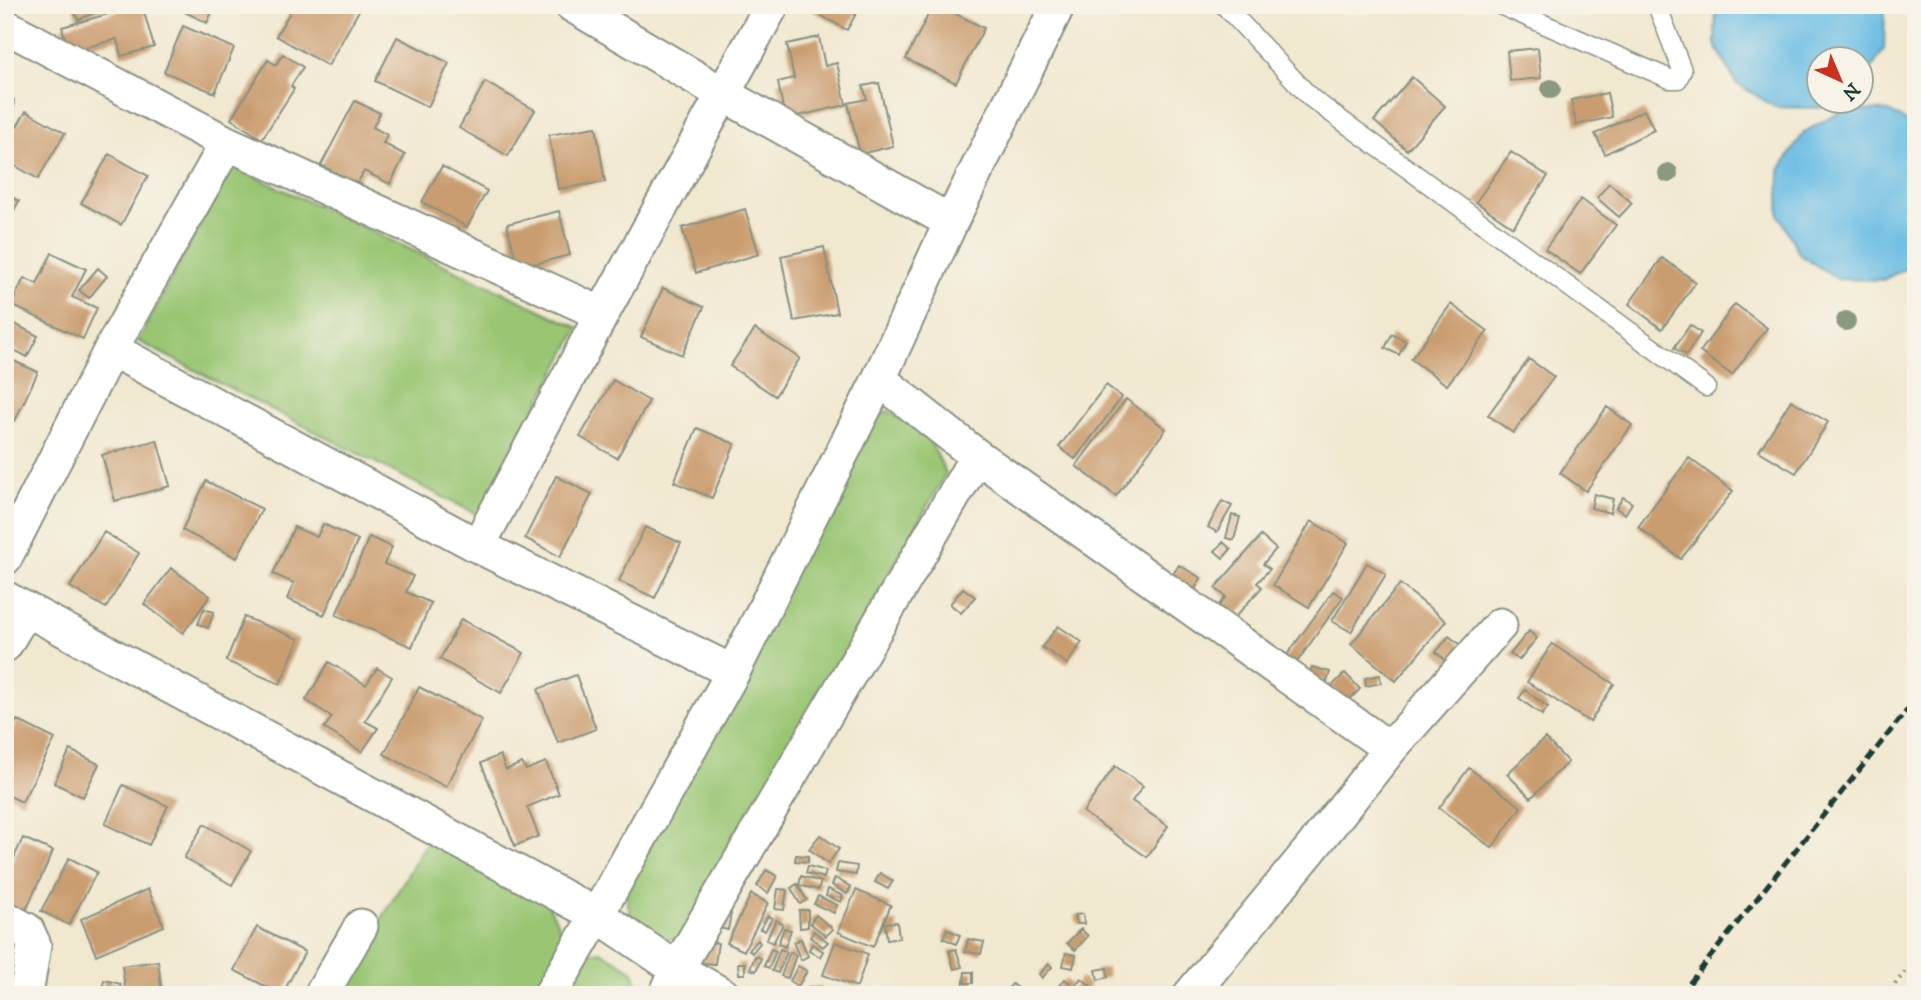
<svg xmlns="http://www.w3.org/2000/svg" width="1921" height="1000" viewBox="0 0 1921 1000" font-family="'IM FELL DW Pica',serif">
<rect width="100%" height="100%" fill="#f7f3e8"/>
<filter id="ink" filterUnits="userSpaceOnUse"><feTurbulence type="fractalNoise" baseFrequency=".0143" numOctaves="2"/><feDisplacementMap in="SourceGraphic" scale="14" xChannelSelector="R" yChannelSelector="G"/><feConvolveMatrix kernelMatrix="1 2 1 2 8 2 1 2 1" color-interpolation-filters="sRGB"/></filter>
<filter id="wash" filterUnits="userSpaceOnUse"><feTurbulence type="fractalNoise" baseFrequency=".00686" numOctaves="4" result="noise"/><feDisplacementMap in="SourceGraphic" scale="28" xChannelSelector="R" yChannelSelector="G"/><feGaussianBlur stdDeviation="1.57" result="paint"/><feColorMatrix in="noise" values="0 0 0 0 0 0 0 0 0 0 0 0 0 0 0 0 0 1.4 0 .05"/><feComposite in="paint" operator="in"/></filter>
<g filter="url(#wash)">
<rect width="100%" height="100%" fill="#f1e8d0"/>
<path fill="#9ac673" stroke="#5c8254" stroke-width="2" d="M232,166L579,328L478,515L138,341Z
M889,411L928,437L946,473L683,938L662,940L631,918L623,881L868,420Z
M428,840L548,904L562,932L554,959L531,995H337Z
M5,938L23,947L16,995H5Z
M601,951L633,971L640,995H558L587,953Z"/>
<path fill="#67bce4" stroke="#437c8c" stroke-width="2" d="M1716,5H1885L1884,49L1862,84V60H1820V102H1832L1820,108L1775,107L1736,83L1715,44Z
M1844,110L1889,111L1916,128V263L1883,280L1838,279L1800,255L1779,215L1780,170L1804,132Z"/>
<g id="blocks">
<path fill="#ca9d70" d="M72,5H113L78,20Z
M140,5H142L154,47L121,56L117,39L69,52L62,27Z
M176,5H198L212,12L207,23L175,7Z
M294,5H362L328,66L276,36Z
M802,5H861L847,30Z
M933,5H938L984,28L956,83L906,59Z
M183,26L234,48L215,93L164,72Z
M397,37L449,63L428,107L375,81Z
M819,37L825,66L837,63L846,105L785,119L778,82L794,78L787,44Z
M1538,48L1541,78L1510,81L1507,51Z
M283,54L303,67L291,86L294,89L262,139L231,119L268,60L276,65Z
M1412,77L1445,106L1407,150L1374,121Z
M485,82L535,110L508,156L459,128Z
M879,83L893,146L860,154L848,103L867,99L863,86Z
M1607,93L1612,117L1576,125L1571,100Z
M5,99L14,100L11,131L5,130Z
M355,101L380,113L373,127L387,135L383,143L405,155L390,184L364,171L357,184L321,165Z
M1644,110L1654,130L1605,154L1595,134Z
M26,111L65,133L38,179L5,160V147Z
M596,127L605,182L558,189L549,135Z
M1511,152L1548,176L1513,227L1476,202Z
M109,154L148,176L121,225L81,203Z
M442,166L487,191L467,227L422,202Z
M1609,183L1632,203L1619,217L1597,198Z
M5,194L19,201L10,217L5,215Z
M1581,199L1616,225L1580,274L1545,249Z
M745,209L759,254L696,273L682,228Z
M559,211L570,255L518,268L507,224Z
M5,226L12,230L5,242Z
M824,247L837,313L794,321L781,256Z
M52,253L86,269L72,297L97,308L83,339L11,305L24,278L37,284Z
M1662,258L1696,282L1662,329L1629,304Z
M98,268L107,276L89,298L79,290Z
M663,288L704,307L682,355L641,337Z
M1451,304L1488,331L1447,385L1411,359Z
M1735,304L1767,328L1732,375L1700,352Z
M5,319L38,336L27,357L5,345Z
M1690,325L1701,333L1686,355L1674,348Z
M755,329L800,358L775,396L730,366Z
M1392,334L1406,341L1399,355L1385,348Z
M5,357L38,372L15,421L5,416Z
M1529,359L1554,377L1513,433L1488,415Z
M613,380L649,401L617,458L580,437Z
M1106,385L1122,397L1075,459L1059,447Z
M1126,399L1166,429L1116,496L1076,466Z
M1791,400L1828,422L1796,473L1759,451Z
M1607,407L1632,425L1586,491L1560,473Z
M697,428L735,444L712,498L674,482Z
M157,440L170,486L115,501L102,455Z
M1689,458L1733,491L1681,559L1638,527Z
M556,476L592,494L560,557L525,538Z
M206,481L262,509L237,558L182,530Z
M1594,494L1613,499L1610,513L1591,508Z
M1623,497L1632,503L1625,514L1616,508Z
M1222,501L1232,506L1217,532L1208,527Z
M1232,515L1240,517L1234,540L1226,538Z
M1311,521L1348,543L1309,607L1273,585Z
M323,524L358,540L324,615L287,599L294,583L273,574L294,527L317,537Z
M645,527L681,543L655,598L619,581Z
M104,532L139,553L106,608L70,587Z
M1261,536L1276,549L1263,564L1270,569L1257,583L1262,587L1227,626L1212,613L1226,597L1215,588Z
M369,537L392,547L384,564L413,576L406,592L431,603L412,647L336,615Z
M1223,542L1231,549L1223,558L1215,551Z
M1367,563L1386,574L1351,632L1332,621Z
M1179,565L1201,578L1189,599L1166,585Z
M171,568L210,596L183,633L144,604Z
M1400,584L1446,621L1396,681L1351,644Z
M963,588L975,597L961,613L950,604Z
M1333,591L1343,597L1292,669L1282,662Z
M204,609L214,612L208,628L198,624Z
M244,617L299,639L280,684L226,661Z
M461,619L524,653L501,693L440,659Z
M1058,626L1082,642L1067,664L1042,647Z
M1529,631L1537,638L1519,660L1510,654Z
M1449,636L1464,648L1450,664L1436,652Z
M1552,644L1614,684L1590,722L1527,682Z
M329,662L366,685L377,668L392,677L365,721L378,728L362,752L324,728L332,717L306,700Z
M1312,667L1330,672L1327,682L1309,676Z
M1345,673L1360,689L1346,703L1331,687Z
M576,675L596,729L558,743L538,689Z
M1380,675L1381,683L1366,686L1365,678Z
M419,687L482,720L446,787L384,754Z
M1525,690L1548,707L1542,715L1519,698Z
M17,720L55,739L22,802L5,794V743Z
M1545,738L1568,762L1531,798L1507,774Z
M70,750L99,764L83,797L54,783Z
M500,755L506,770L522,763L526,770L546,762L559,794L527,807L539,836L515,846L481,763Z
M1115,766L1143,786L1132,801L1168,826L1147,857L1083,812Z
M1469,768L1521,807L1492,848L1439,808Z
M123,785L168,806L149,845L105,824Z
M204,824L251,851L232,885L184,858Z
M820,835L839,849L828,864L809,849Z
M23,838L53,851L21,921L5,913V877Z
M796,855L808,856V862L795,861Z
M69,858L97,872L69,925L41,911Z
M838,863L857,866L856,875L836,872Z
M808,866L826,871L824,878L806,873Z
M766,870L777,876L768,893L757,886Z
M880,873L893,881L888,889L875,882Z
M801,876L821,882L818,890L799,885Z
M835,878L851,887L847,894L832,885Z
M797,884L807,900L800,904L791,888Z
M148,889L164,926L96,955L81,919Z
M778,889L787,890L784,910L775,909Z
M828,889L843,896L841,902L826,896Z
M856,890L891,905L873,947L838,932Z
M751,894L768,903L744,951L727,943Z
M818,896L837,905L834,913L814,904Z
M718,910L731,913L728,930L715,927Z
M799,910H808V927L800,928Z
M1083,914L1084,924H1077L1075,915Z
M816,915L833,929L826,936L810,923Z
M768,916L772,918L765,931L760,929Z
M776,920L783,924L773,943L766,940Z
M897,922L899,938L887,940L885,923Z
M257,927L305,952L282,995L234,970Z
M784,928L791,930L785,947L778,944Z
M947,929L960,935L956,944L943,938Z
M1081,929L1088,936L1075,950L1067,943Z
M814,931L828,942L823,947L810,937Z
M801,939L808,956L801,960L793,942Z
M968,939L984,942L981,954L965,952Z
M758,940L760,943L752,953L749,950Z
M704,941L718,943L715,964L701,963Z
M835,942L868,954L857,987L823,975Z
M812,944L823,951L820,957L809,950Z
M771,949L776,951L769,968L764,966Z
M780,949L787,952L778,973L772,971Z
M956,949L962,967L954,969L949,951Z
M790,952L796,955L788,978L781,976Z
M1066,953L1076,955L1073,968L1063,966Z
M755,956L761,958L756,971L750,969Z
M158,961L162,995H126L122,966Z
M738,963H745V974H739Z
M1049,964L1052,967L1042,978L1039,974Z
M798,966L807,971L798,986L790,981Z
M1107,968L1108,977L1098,980L1096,970Z
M965,972H973V983H964Z
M1081,978L1090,985L1083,995H1068Z
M1065,979L1072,985L1063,995H1059L1054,991Z
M104,980L121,984L118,995L102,992Z
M1012,984L1026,995H1004Z
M808,987H821V995H808Z"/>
</g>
</g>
<g filter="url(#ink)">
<use href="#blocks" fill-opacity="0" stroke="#889282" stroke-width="2"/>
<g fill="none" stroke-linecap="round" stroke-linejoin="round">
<defs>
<path id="lane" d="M1224,5L1311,98L1706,387
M1500,5L1670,79H1678L1682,70L1657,5"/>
<path id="street" d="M572,5L723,94L951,222L879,379L977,456L1390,749
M7,27L227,143L602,314
M951,222L1058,5
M111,349L478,546L733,672
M478,546L602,314L772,5
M5,558L111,349L227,143
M5,598L597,915L677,969L723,995
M5,645L26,609
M5,918L27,930L34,945L26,995
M321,995L361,926
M550,995L597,915L733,672L879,379
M666,995L677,969L977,456
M1190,995L1310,850L1390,749L1500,625"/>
</defs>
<use href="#lane" stroke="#889282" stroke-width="21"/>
<use href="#street" stroke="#889282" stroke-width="37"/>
<path stroke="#889282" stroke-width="4.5" stroke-dasharray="2 5" stroke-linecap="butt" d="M1886,995L1916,959"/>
<use href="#lane" stroke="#fff" stroke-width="18"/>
<use href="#street" stroke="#fff" stroke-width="33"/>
<path stroke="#1f3d34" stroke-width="5" stroke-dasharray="10 5" stroke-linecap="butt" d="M1680,995L1916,699"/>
</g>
<g fill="#8b9981">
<circle cx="1551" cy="89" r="10"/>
<circle cx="1668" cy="173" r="10"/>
<circle cx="1846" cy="321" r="10"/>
</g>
</g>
<rect width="1921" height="1000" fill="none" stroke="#f7f3e8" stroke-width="28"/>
<g transform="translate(1840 80) rotate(136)"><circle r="33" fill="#f7f3e8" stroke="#a1aaa0" stroke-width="2"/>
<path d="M0-5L12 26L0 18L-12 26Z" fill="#c8321e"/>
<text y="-10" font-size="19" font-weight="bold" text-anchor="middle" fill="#1f3d34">N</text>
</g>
</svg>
